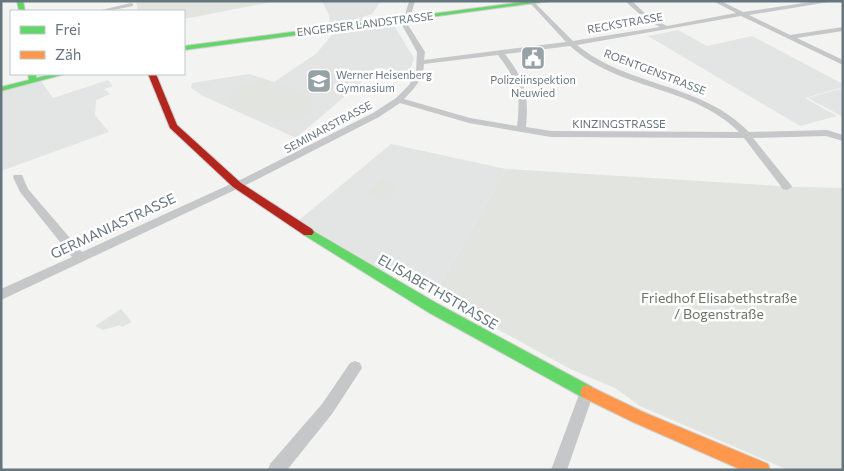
<svg xmlns="http://www.w3.org/2000/svg" width="844" height="471" viewBox="0 0 844 471" font-family="Commissioner,sans-serif">
<rect width="100%" height="100%" fill="#f3f3f2"/>
<path fill="#e3e4e4" d="M322,1H381L372,14L363,17L362,21L330,25L329,15Z
M393,24L414,58L409,74L378,68L296,138L203,96L191,88L192,83L249,74L274,82L317,53L333,33Z
M678,30L707,46L752,36L843,84V87L805,98L837,116L800,126L648,36Z
M108,80L113,86L104,89L110,94L96,100L95,115L109,132L1,171V92L41,81L53,98Z
M843,88V117L808,98Z
M391,144L506,169L434,294L379,268L298,221Z"/>
<path fill="#e2e4df" d="M136,1H277L184,19V11H138Z
M260,81L272,82L310,97L313,104L311,111C290,131 246,119 228,100C228,86 248,83 260,81Z
M506,169L796,187L843,188V470H788L640,406L615,388L570,369L434,294Z
M383,178L400,185L384,203L366,195Z
M121,309L132,322L122,327L120,325L103,330L95,326Z"/>
<g fill="none" stroke-linecap="round" stroke-linejoin="round">
<defs>
<path id="fast" d="M17,1H23L25,11H19Z
M531,1H550L184,50V46Z
M28,74H36V78L53,74H65L1,91V87L29,80Z
M308,228L438,304L592,387L594,392L592,397L587,399L582,397L428,312L304,235L302,232Z"/>
<path id="slow" d="M587,385L643,412L768,464L770,470H742L633,422L582,397L580,392L582,387Z"/>
<path id="jam" d="M148,74H156L177,125L241,183L312,229L314,232L312,235H304L233,187L170,128Z"/>
</defs>
<use href="#fast" stroke="#cfcfcf" stroke-width="2"/>
<use href="#slow" stroke="#cfcfcf" stroke-width="2"/>
<use href="#jam" stroke="#cfcfcf" stroke-width="2"/>
<path fill="#c5c7c8" fill-rule="evenodd" d="M409,1H415L408,25L425,52L424,60L566,42L531,4L530,3L533,1L573,41L660,27L645,19L625,1H632L649,17L667,26L736,13L713,1H721L743,12L817,1H835L749,15L790,35L843,27V31L797,38L843,60V65L741,16L577,45C628,87 702,83 749,132L827,130L843,135V141L826,136L753,138L791,185L792,187L787,190L783,189L744,138L551,137L469,123L400,103L379,117L252,182L1,300V289L72,257L20,192L13,177L14,175H22L28,189L82,252L244,178L373,113L396,98L409,85L416,72L417,52L402,25ZM570,46C619,91 692,85 739,132L551,131L526,127C529,94 525,80 505,54ZM498,55C518,81 521,93 517,126L470,118L404,99C414,89 424,78 424,64Z
M131,3L133,4V6L108,11H97Z
M355,361L360,363L362,368L332,414L287,470H268L270,464L322,404L350,363Z
M587,385L592,387L594,392L567,470H551L580,392L582,387Z"/>
<use href="#fast" fill="#63d668" fill-rule="evenodd"/>
<use href="#slow" fill="#ff974d" fill-rule="evenodd"/>
<use href="#jam" fill="#b3261e" fill-rule="evenodd"/>
</g>
<defs>
<symbol id="civic-square" viewBox="-11 -11 22 22"><rect x="-9" y="-9" width="18" height="18" rx="4" fill="#97a2a7" stroke="#fff"/><path d="M-.6-6.5H3V-4.5H.6V-3L4-1V1h2V6H-6V1h2V-1L-.6-3ZM-1.2 2.5V6h2.4V2.5Z" fill="#fff"/></symbol>
<symbol id="school-square" viewBox="-11 -11 22 22"><rect x="-9" y="-9" width="18" height="18" rx="4" fill="#97a2a7" stroke="#fff"/><path d="M0-5L7-2L0 1L-7-2ZM-4 1L0 2.5L4 1V4Q0 6-4 4Z" fill="#fff"/></symbol>
</defs>
<g fill-rule="evenodd">
<use href="#civic-square" x="519" y="44" width="28" height="28"/>
<use href="#school-square" x="305" y="67" width="28" height="28"/>
</g>
<g text-anchor="middle" stroke-width="5" stroke-linejoin="round" paint-order="stroke">
<g font-size="11" fill="#66767e" stroke="#fff">
<text transform="translate(625 23) rotate(-10)" y="4">RECKSTRASSE</text>
<text transform="translate(365 24) rotate(-7)" y="4">ENGERSER LANDSTRASSE</text>
<text transform="translate(655 72) rotate(21)" y="4">ROENTGENSTRASSE</text>
<text x="619" y="128">KINZINGSTRASSE</text>
<text transform="translate(328 127) rotate(-28)" y="4">SEMINARSTRASSE</text>
</g>
<g font-size="11" fill="#66767e" stroke="#fff" text-anchor="start">
<text x="336" y="79">Werner Heisenberg<tspan x="336" dy="13">Gymnasium</tspan></text>
<text x="533" y="84" text-anchor="middle">Polizeiinspektion<tspan x="533" dy="13">Neuwied</tspan></text>
</g>
<g font-size="14" fill="#66767e" stroke="#fff">
<text transform="translate(113 226) rotate(-25)" y="5">GERMANIASTRASSE</text>
<text transform="translate(438 292) rotate(30)" y="5">ELISABETHSTRASSE</text>
</g>
<g font-size="14" fill="#6a7664" stroke="#fff">
<text x="719" y="303">Friedhof Elisabethstraße<tspan x="719" dy="16">/ Bogenstraße</tspan></text>
</g>
</g>
<rect width="844" height="471" fill="none" stroke="#66767e" stroke-width="5"/>
<rect x="10" y="10" width="175" height="65" fill="#ffffff" stroke="#c2c8cb"/>
<rect x="20" y="26" width="25" height="8" fill="#63d668" stroke="#c2c8cb"/>
<text x="55" y="35" font-size="15" fill="#66767e">Frei</text>
<rect x="20" y="51" width="25" height="8" fill="#ff974d" stroke="#c2c8cb"/>
<text x="55" y="60" font-size="15" fill="#66767e">Zäh</text>
</svg>
